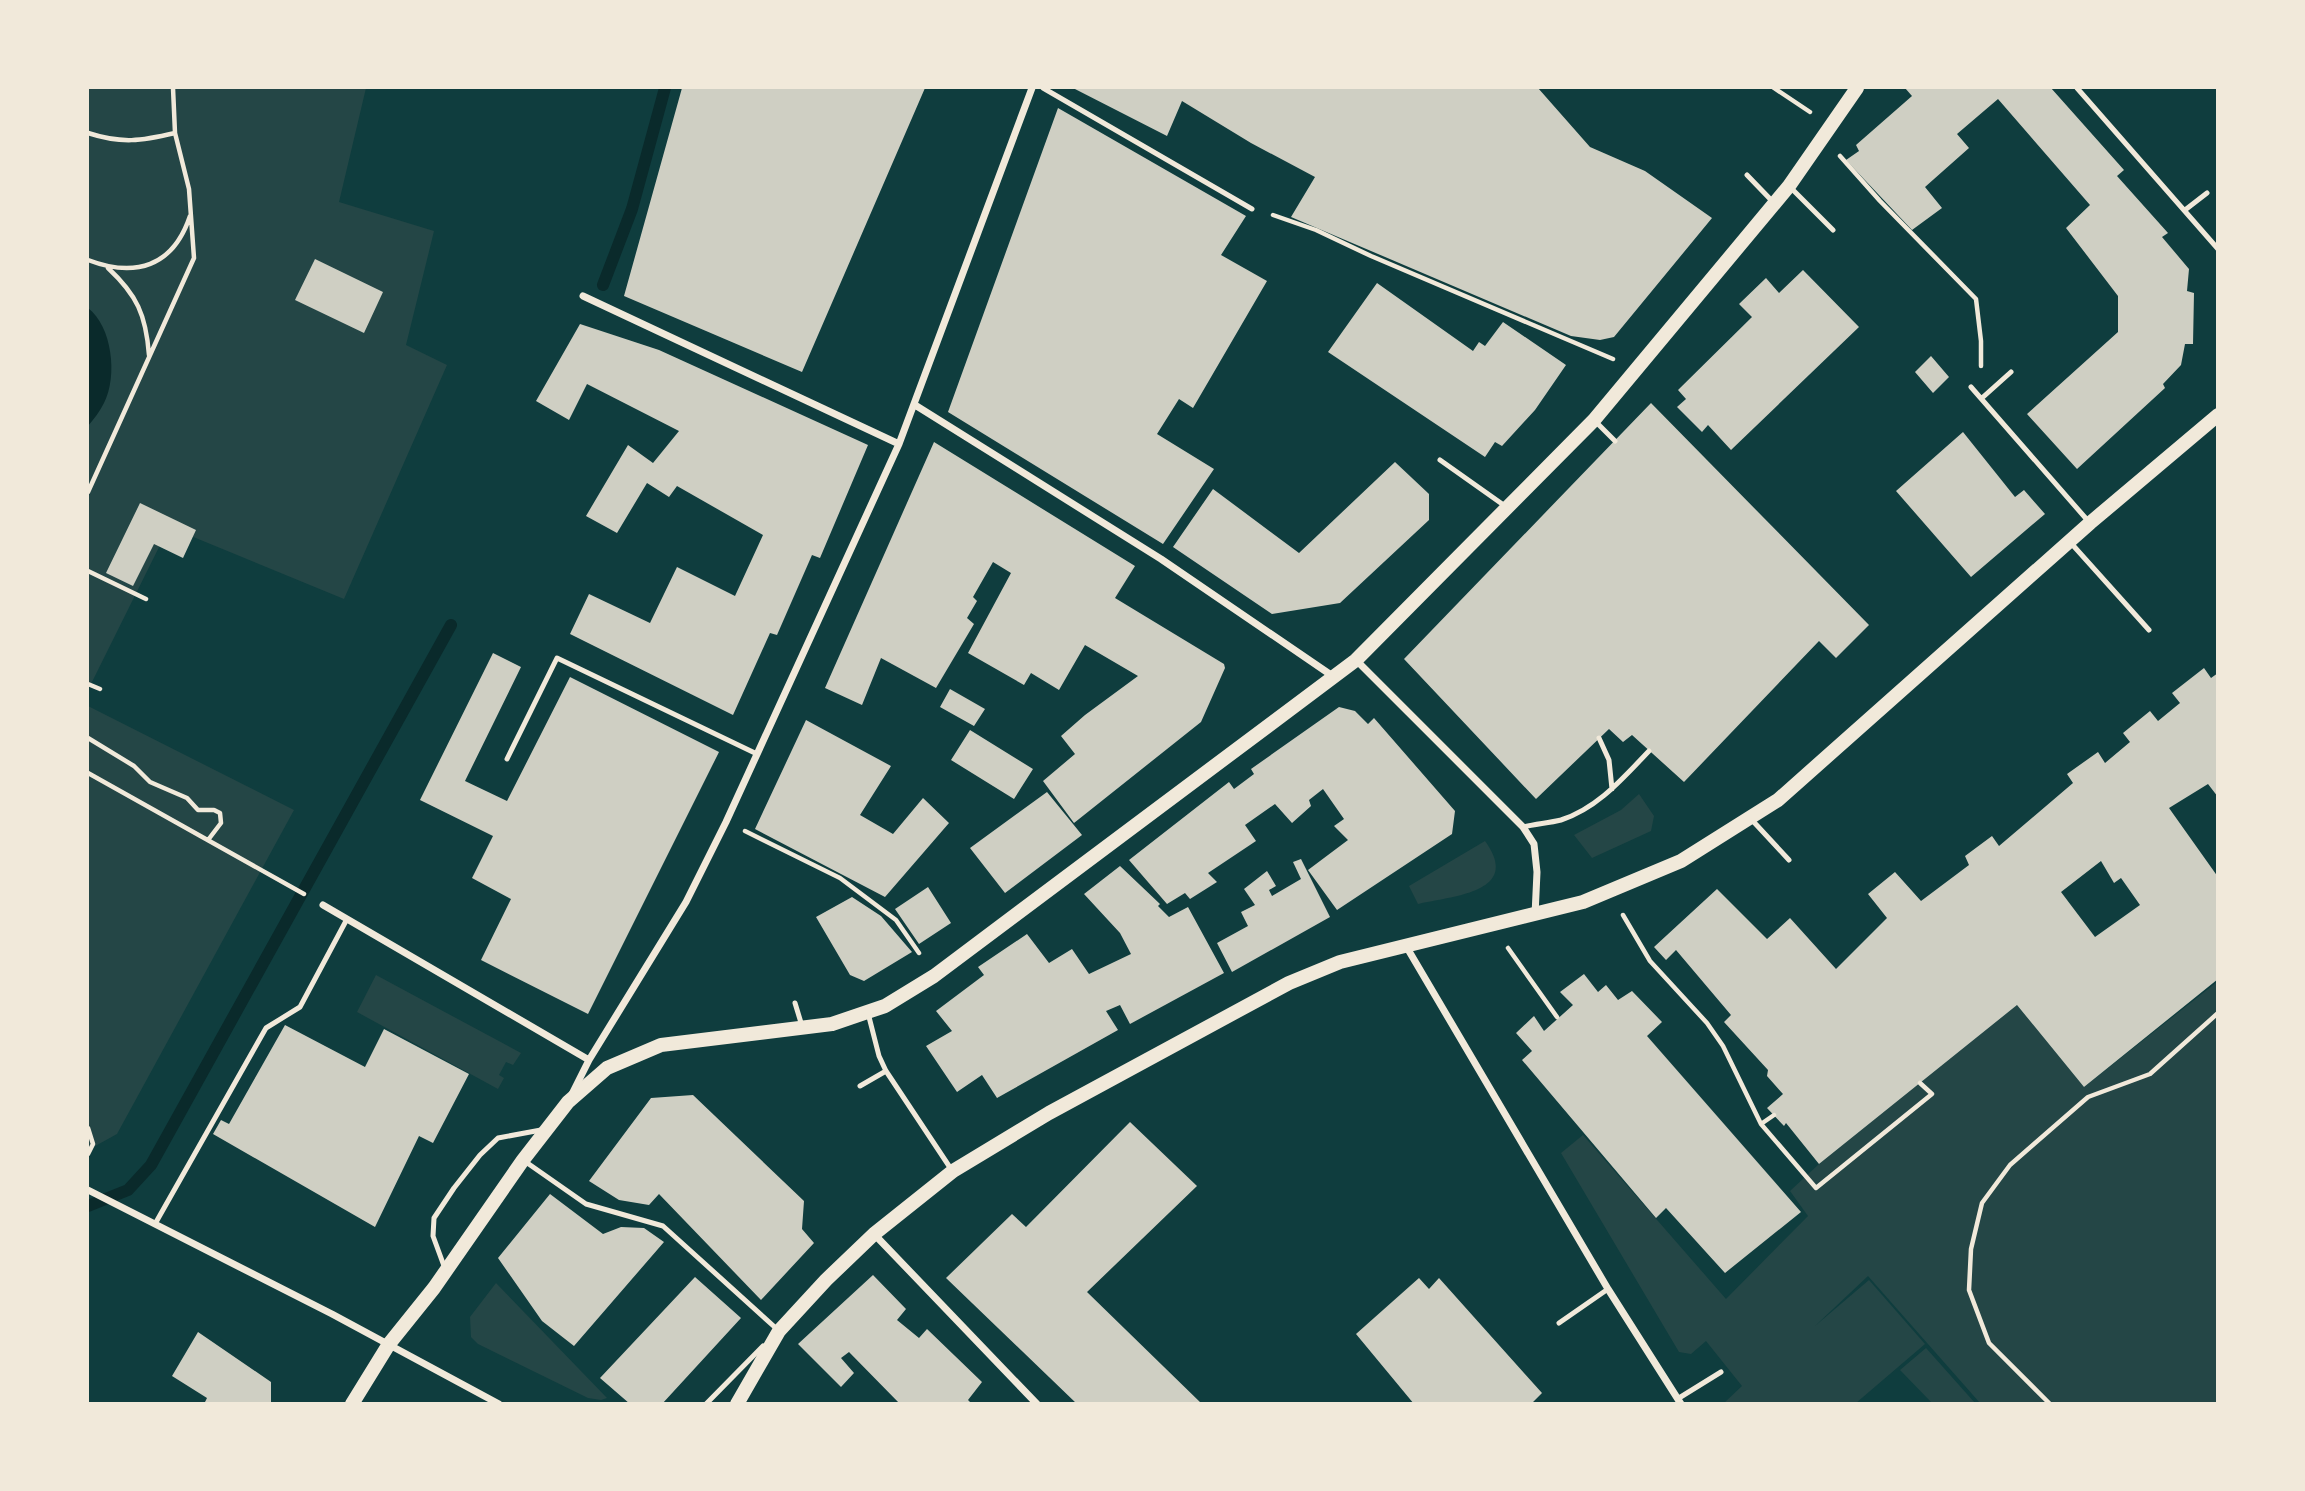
<svg xmlns="http://www.w3.org/2000/svg" width="2305" height="1491" viewBox="0 0 2305 1491" font-family="'Asap Condensed',sans-serif">
<rect width="100%" height="100%" fill="#0f3d3e"/>
<path fill="#244646" d="M88,88H366L339,202L434,231L406,345L447,365L344,599L169,527L88,690Z
M88,706L294,810L117,1134L88,1150Z
M1639,794L1654,816L1651,831L1592,858L1574,835L1621,810Z
M1485,841C1523,893 1451,896 1418,904L1409,886Z
M376,975L521,1053L513,1065L506,1062L499,1075L504,1078L498,1089L357,1012Z
M2217,982V1403H1980L1868,1276L1815,1326L1869,1280L1925,1344L1856,1403H1724L1742,1386L1706,1341L1691,1354L1679,1352L1561,1153L1583,1135L1726,1299L1808,1216L1790,1191L1819,1164L2017,1005L2084,1087Z
M496,1283L607,1398L601,1400L588,1398L478,1344L471,1337L470,1317Z
M1926,1348L1975,1403H1932L1900,1370Z"/>
<path fill="#0a2a2b" d="M88,308C112,326 118,376 104,403C100,411 94,419 88,426Z"/>
<g fill="none" stroke-linecap="round" stroke-linejoin="round">
<path stroke="#0a2a2b" stroke-width="12" d="M603,285L632,209L665,88
M88,1206L128,1190L151,1165L451,625"/>
</g>
<path fill="#cfcfc3" fill-rule="evenodd" d="M682,88H925L802,372L624,296Z
M1073,88H1538L1590,147L1645,171L1712,218L1614,337L1600,340L1571,336L1291,217L1315,177L1251,143L1182,101L1167,136Z
M1905,88H2051L2124,170L2117,176L2168,233L2162,237L2189,269L2187,291L2194,293L2193,344H2185L2181,365L2163,384L2165,388L2077,469L2027,414L2118,332V296L2066,228L2090,205L1998,99L1957,134L1969,148L1925,187L1942,208L1912,230L1846,160L1859,151L1856,145L1912,96Z
M1058,108L1246,216L1221,255L1267,281L1193,408L1179,399L1157,434L1214,469L1163,544L948,412Z
M315,259L383,292L364,333L295,300Z
M1803,270L1859,327L1731,450L1708,425L1702,432L1677,407L1686,399L1678,390L1752,317L1739,304L1766,278L1779,293Z
M1377,283L1473,351L1479,342L1485,346L1503,322L1566,365L1535,410L1502,446L1495,442L1485,457L1328,352Z
M580,324L659,350L868,445L820,558L812,555L777,635L770,633L733,715L570,634L589,594L650,623L677,567L735,596L763,535L677,486L669,497L647,483L617,533L586,516L628,445L653,463L679,431L587,384L569,420L536,401Z
M1931,356L1949,377L1933,393L1915,372Z
M1651,403L1869,625L1836,658L1819,641L1684,782L1632,735L1623,742L1609,729L1536,799L1404,659Z
M1963,432L2015,497L2024,490L2045,514L1971,577L1896,491Z
M934,442L1135,566L1115,598L1224,664L1225,668L1201,722L1074,823L1043,781L1075,754L1061,736L1085,715L1138,676L1085,645L1059,690L1031,673L1024,685L968,653L1011,573L993,562L973,597L977,601L967,618L974,624L936,688L881,658L862,705L825,688Z
M1395,462L1429,494V520L1340,603L1272,614L1173,547L1213,489L1299,553Z
M140,503L196,530L183,558L154,544L133,586L106,573Z
M493,653L521,667L465,781L507,801L570,677L719,752L588,1014L481,960L511,899L472,878L493,836L420,800Z
M2204,668L2211,678L2218,673V797L2208,784L2169,808L2218,877V979L2084,1087L2017,1005L1819,1164L1786,1123L1784,1126L1767,1108L1783,1094L1767,1076L1768,1070L1724,1022L1731,1015L1676,950L1666,960L1654,947L1717,889L1767,939L1790,918L1836,969L1887,918L1868,894L1895,872L1921,901L1969,865L1965,856L1992,836L1999,846L2073,783L2067,774L2098,752L2105,763L2130,742L2123,733L2150,711L2158,721L2180,703L2172,693ZM2101,861L2114,883L2121,878L2140,905L2095,937L2061,892Z
M950,689L985,709L974,726L940,707Z
M1339,707L1355,711L1368,724L1374,718L1455,811L1452,834L1337,910L1308,870L1348,840L1334,826L1344,819L1323,789L1309,800L1311,806L1292,823L1275,804L1245,825L1256,841L1208,873L1217,882L1190,899L1185,893L1167,904L1129,860L1229,782L1234,789L1254,774L1251,769Z
M806,720L891,766L860,815L893,834L923,798L949,823L885,897L755,829Z
M970,730L1033,769L1014,799L951,760Z
M1047,792L1082,835L1005,893L970,848Z
M1301,859L1330,917L1232,972L1217,943L1248,926L1241,912L1255,905L1244,889L1267,871L1276,886L1269,890L1272,896L1301,879L1293,862Z
M1120,866L1160,904L1158,906L1169,917L1188,907L1224,973L1130,1024L1120,1005L1106,1011L1118,1030L997,1098L982,1075L957,1092L926,1046L952,1031L936,1011L984,975L978,967L1027,934L1049,963L1072,949L1089,974L1131,954L1120,933L1084,894Z
M928,887L951,923L919,944L895,909Z
M852,897L881,916L912,952L864,981L850,975L816,917Z
M1584,974L1598,992L1606,985L1618,1000L1632,991L1662,1022L1647,1036L1801,1212L1725,1273L1666,1208L1656,1218L1522,1060L1532,1051L1516,1033L1534,1016L1544,1031L1573,1005L1560,992Z
M285,1025L365,1067L384,1029L469,1074L433,1143L419,1136L375,1227L213,1134L221,1120L229,1124Z
M693,1095L804,1201L802,1229L814,1243L761,1300L659,1194L649,1205L619,1200L589,1181L651,1098Z
M1130,1122L1197,1186L1087,1292L1202,1404H1077L946,1278L1012,1214L1026,1227Z
M550,1194L603,1234L621,1227L644,1228L664,1242L574,1346L542,1321L498,1258Z
M873,1275L906,1309L897,1320L919,1338L927,1329L982,1382L968,1400L972,1404H900L849,1352L841,1358L854,1373L841,1387L798,1344Z
M695,1277L741,1318L662,1404H630L600,1378Z
M1419,1278L1429,1289L1439,1278L1542,1393L1533,1402L1534,1404H1414L1356,1334Z
M198,1332L271,1382V1404H204L207,1398L172,1376Z"/>
<g fill="none" stroke-linecap="round" stroke-linejoin="round">
<path stroke="#f1e9da" stroke-width="4.5" d="M1774,88L1810,112
M88,133C122,144 141,141 175,133
M1840,156L1880,201L1976,299L1981,341V366
M1273,215L1316,230L1371,256L1613,359
M88,260C135,278 173,267 190,216
M108,268C137,295 146,315 149,355
M88,492L194,258L189,189L175,133L173,88
M88,571L146,599
M88,684L100,689
M88,738L134,766L150,782L187,798L198,810H214L220,813L221,823L208,840
M88,773L304,894
M745,831L840,878L896,920L919,953
M1623,915L1650,961L1707,1023L1723,1046L1761,1124L1816,1188L1932,1094L1920,1083
M1508,948L1557,1017
M1761,1124L1774,1115
M88,1128L93,1144L88,1154
M2050,1404L1989,1343L1969,1290L1971,1249L1982,1203L2010,1165L2088,1097L2150,1074L2218,1013"/>
<path stroke="#f1e9da" stroke-width="5" d="M1043,88L1252,209
M2077,88L2218,249
M1747,175L1774,203
M1791,188L1833,230
M2185,210L2207,193
M1971,387L2089,522
M1982,398L2011,372
M1595,421L1615,441
M1440,460L1505,506
M2070,542L2149,630
M1599,738L1609,760L1612,789
M507,759L557,658L757,754
M1751,819L1789,860
M1523,827C1535,824 1549,823 1561,820C1598,808 1623,778 1649,751
M795,1003L802,1026
M868,1013L879,1056L886,1071L951,1169
M860,1086L886,1071
M523,1160L586,1204L663,1226L778,1330
M155,1224L266,1028L300,1007L347,919
M444,1266L433,1236L434,1218L454,1188L480,1155L498,1138L541,1130
M1559,1323L1608,1289
M1679,1398L1721,1372
M706,1404L763,1346"/>
<path stroke="#f1e9da" stroke-width="7" d="M583,296L899,444
M915,405L1161,559L1334,677
M1356,660L1523,827L1534,844L1537,872L1535,915
M323,905L589,1060
M1406,946L1608,1289L1681,1404
M572,1094L589,1060L686,902L726,822L899,444L1032,88
M88,1190L332,1314L499,1404
M874,1234L1037,1404"/>
<path stroke="#f1e9da" stroke-width="14" d="M352,1404L389,1344L434,1288L523,1160L568,1102L607,1068L661,1045L832,1024L885,1006L934,976L1356,660L1594,420L1789,186L1857,88
M737,1404L779,1331L826,1280L874,1234L953,1171L1049,1113L1289,983L1340,962L1583,902L1681,861L1778,800L2090,523L2218,415"/>
</g>
<rect width="2305" height="1491" fill="none" stroke="#f1e9da" stroke-width="178"/>
</svg>
